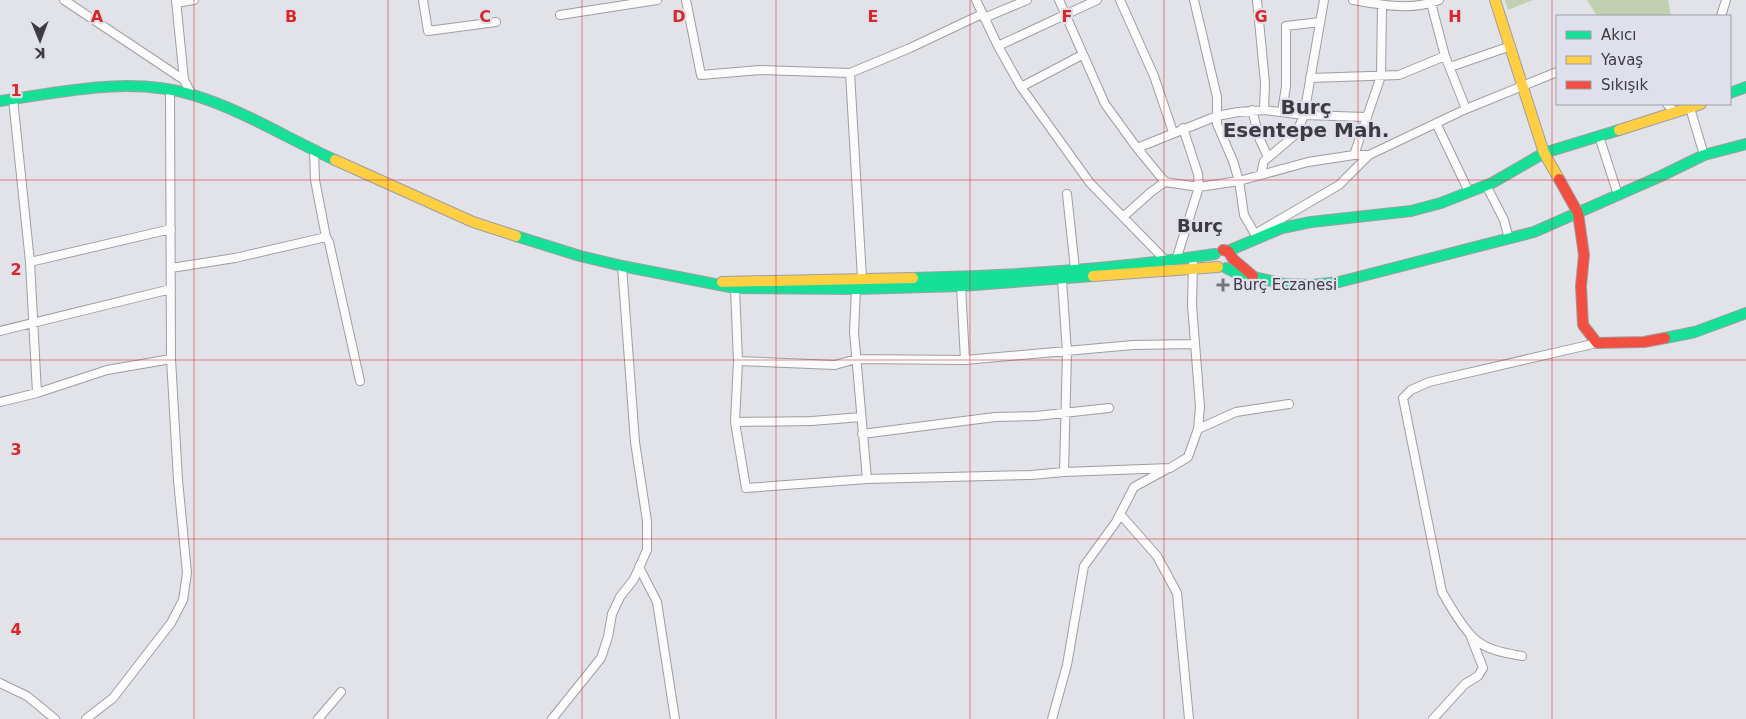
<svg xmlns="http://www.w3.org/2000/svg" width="1746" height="719" viewBox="0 0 1746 719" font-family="'DejaVu Sans',sans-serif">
<rect width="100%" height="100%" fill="#e2e3e9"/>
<path fill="#c2d0b0" d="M1505,0H1533L1508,10Z
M1587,0H1668L1671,15L1669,16H1597Z"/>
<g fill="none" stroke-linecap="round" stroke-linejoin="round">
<defs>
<path id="street" d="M64,0L184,80L192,95
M176,0L184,80
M423,0L428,31L496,22
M686,0L701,75L760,70L850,73L862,278
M976,0L998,46L1021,87L1090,183L1168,263
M1059,0L1105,104L1137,148L1165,182
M1120,0L1154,76L1173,132
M1194,0L1217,97V124L1233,161L1239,181L1244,215L1255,234V239
M1257,0L1265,83L1264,110
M1353,0C1382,5 1411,11 1439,0
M176,3L194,0
M1431,3L1445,56L1466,109
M560,15L657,0
M1721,16L1726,0
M984,18L1027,0
M998,46L1097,0
M1450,67L1511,46
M850,73L910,48L982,14
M1310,78L1399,75L1445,56
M1021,87L1082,55
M13,99L30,262L37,393
M1667,104L1676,113
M1690,108L1704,155
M1252,110L1260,140L1268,157
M1282,112L1286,86V26L1320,22
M1436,123L1469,192
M1599,136L1618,195
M1137,148L1217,116L1238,112L1264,110L1304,115L1367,117
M314,151L315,180L326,237L329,242L360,381
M1354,155L1381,76L1382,5
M1261,174L1264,161L1296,134L1304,115L1324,0
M1486,185L1504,220L1509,239
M1067,194L1075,269
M1123,217L1151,192L1165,182L1199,187L1239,181L1308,162L1354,155H1369L1466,109L1557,72
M1255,234L1339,185L1369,155
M1176,260L1199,187L1198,174L1183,128
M30,262L171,229
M171,268L235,258L326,237
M1062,280L1067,352L1064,472
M961,286L965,360
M735,288L738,361L735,422
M856,289L854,332L867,479
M0,331L171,289
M738,361L835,365L856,359L965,360L1133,345L1194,344
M0,402L37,393L107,370L171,359
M861,417L812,421L735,422L746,488L867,479L1031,475L1064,472L1170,468L1188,457L1198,429L1200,407L1192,305L1193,264
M1198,429L1236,412L1289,404
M862,434L995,417L1036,416L1109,408
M1120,514L1157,556L1177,593L1189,719
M639,567L657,602L675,719
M1522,656C1506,653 1490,651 1477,641C1464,631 1450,606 1442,592L1403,398L1411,390L1429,382L1597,343
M0,683L27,696L55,719
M86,719L113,698L171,623L183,600L187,573L178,480L171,359L170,90
M318,719L341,692
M552,719L601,658L608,637L612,614L620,597L634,579L647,550V521L635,442L622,266
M1052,719L1067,665L1084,566L1116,522L1134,487L1167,469
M1433,719L1465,684L1478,676L1483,668L1471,637"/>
<path id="fast" d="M1730,93L1746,87
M0,101C63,92 130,76 193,95C243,110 288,139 335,160
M516,236L580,256L622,266L735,288L856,289L961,286L1093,276
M1228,251L1282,228L1311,222L1411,211L1441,203L1492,183L1544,153L1619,130
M1226,268L1236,273L1285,284L1312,285L1339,282L1534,232L1661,176L1704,155L1746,144
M913,278C1014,276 1115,269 1215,254
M1665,338L1695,332L1746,313"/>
<path id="slow" d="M1495,0L1544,153L1559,179
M1619,130L1701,104
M335,160L473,222L516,236
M1093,276L1218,267
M722,282L913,278"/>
<path id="jam" d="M1559,179L1578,213L1584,255L1581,286L1583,325L1597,343L1644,342L1665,338
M1223,250L1228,251L1233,259L1253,276"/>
</defs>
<use href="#street" stroke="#9d9ea2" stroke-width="10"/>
<use href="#fast" stroke="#9d9ea2" stroke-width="12"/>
<use href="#slow" stroke="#9d9ea2" stroke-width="12"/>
<use href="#jam" stroke="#9d9ea2" stroke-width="12"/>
<use href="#street" stroke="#fbfbfc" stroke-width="8"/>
<use href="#fast" stroke="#16e098" stroke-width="10"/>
<use href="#slow" stroke="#ffcf43" stroke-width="10"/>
<use href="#jam" stroke="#f24e42" stroke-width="10"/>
</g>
<path fill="none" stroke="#d62828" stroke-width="1" stroke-opacity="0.55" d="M194,0V719M388,0V719M582,0V719M776,0V719M970,0V719M1164,0V719M1358,0V719M1552,0V719M0,180H1746M0,360H1746M0,539H1746"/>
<path fill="#75767b" stroke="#dfe0ec" stroke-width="2" d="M1220.5 277.5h5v5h5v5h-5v5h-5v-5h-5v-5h5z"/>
<g text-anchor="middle" stroke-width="4.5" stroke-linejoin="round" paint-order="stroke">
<g font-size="15" fill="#3b3b40" stroke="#dfe0ec" text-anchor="start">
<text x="1233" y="290">Burç Eczanesi</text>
</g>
<g font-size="18" font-weight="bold" fill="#3b3b40" stroke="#dfe0ec">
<text x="1200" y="232">Burç</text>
</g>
<g font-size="20" font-weight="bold" fill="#3b3b40" stroke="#dfe0ec">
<text x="1306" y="114">Burç<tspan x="1306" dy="23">Esentepe Mah.</tspan></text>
</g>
</g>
<g font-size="16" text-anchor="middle" font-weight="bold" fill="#d62828" stroke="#dfe0ec" stroke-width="4.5" stroke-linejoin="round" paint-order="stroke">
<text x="97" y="22">A</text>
<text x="291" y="22">B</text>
<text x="485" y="22">C</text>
<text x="679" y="22">D</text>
<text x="873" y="22">E</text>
<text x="1067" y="22">F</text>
<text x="1261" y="22">G</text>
<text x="1455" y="22">H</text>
<text x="16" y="96">1</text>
<text x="16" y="275">2</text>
<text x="16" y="455">3</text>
<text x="16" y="635">4</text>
</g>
<rect x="1556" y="15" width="175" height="90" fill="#dfe0ec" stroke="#9d9ea7"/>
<rect x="1566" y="31" width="25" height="8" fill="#16e098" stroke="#9d9ea7"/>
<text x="1601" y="40" font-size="15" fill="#3b3b40">Akıcı</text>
<rect x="1566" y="56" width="25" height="8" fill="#ffcf43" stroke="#9d9ea7"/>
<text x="1601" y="65" font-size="15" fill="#3b3b40">Yavaş</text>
<rect x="1566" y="81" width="25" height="8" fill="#f24e42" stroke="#9d9ea7"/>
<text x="1601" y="90" font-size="15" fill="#3b3b40">Sıkışık</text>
<g transform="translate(40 40) rotate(179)" stroke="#dfe0ec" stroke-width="4" paint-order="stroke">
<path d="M0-4L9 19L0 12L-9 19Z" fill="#3b3b40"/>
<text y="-8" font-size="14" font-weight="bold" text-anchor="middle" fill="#3b3b40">K</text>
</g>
</svg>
